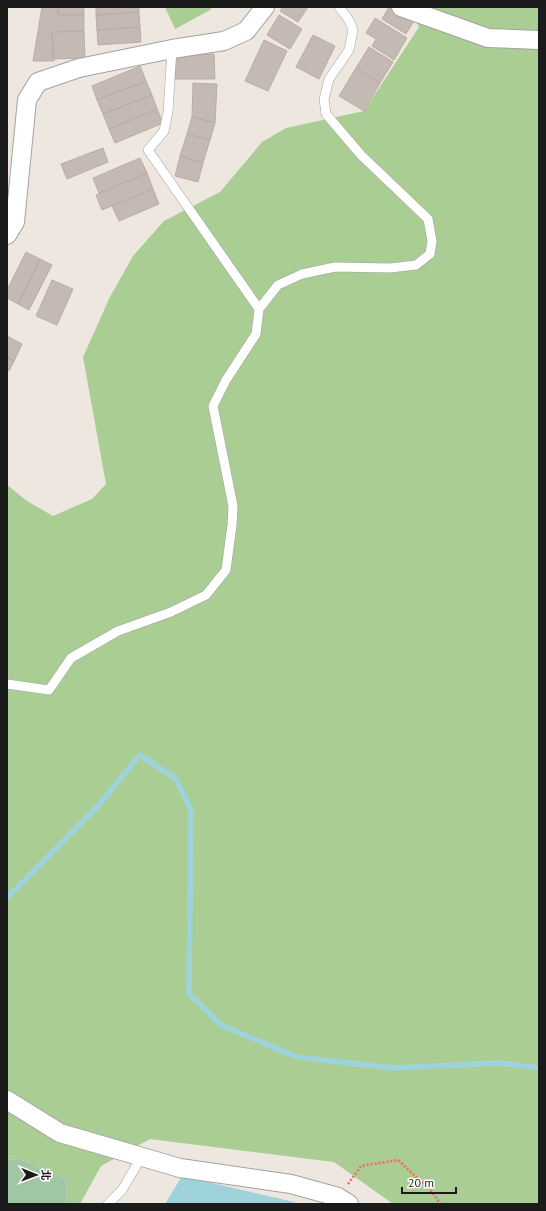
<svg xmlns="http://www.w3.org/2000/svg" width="546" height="1211" viewBox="0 0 546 1211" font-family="'PT Sans','Noto Sans TC',sans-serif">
<rect width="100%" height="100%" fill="#ede7e0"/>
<path fill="#a9cd93" d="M165,7H212L210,10L175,29Z
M410,7H539V1204H393L334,1162L150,1139L101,1166L80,1204H66L67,1179L20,1159L7,1160V485L27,501L53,516L92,499L106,484L83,357L110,297L133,256L164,221L220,192L262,142L286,128L364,111L419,27Z"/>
<path fill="#a1c6a3" d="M20,1159L67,1179L66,1204H7V1160Z"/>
<path fill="#9fd3dc" d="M182,1176L294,1202L296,1204H165Z"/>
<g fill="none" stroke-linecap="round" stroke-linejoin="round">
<path stroke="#9fd3dc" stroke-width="5.5" d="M7,898L97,807L140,755L176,779L191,810L189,994L221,1025L297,1057L393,1068L500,1063L539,1068"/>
</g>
<path fill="#c4b9b3" stroke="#beaca2" d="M42,7H58V15H84V31L52,32L54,61H33Z
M58,7H84V15H58Z
M96,7H139V12L96,15Z
M283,7H308L298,22L280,11Z
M389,7H395L415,19L406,34L382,19Z
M139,12L140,27L97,30L96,15Z
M279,15L302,29L290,49L267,35Z
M375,18L407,38L394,60L372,46L376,39L366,33Z
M140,27L141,42L98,45L97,30Z
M84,31L85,58L53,59L52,32Z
M313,35L335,46L319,79L296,67Z
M264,40L287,51L268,91L245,81Z
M369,47L393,62L380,83L356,68Z
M214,54L215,79H175V55Z
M140,66L146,81L97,100L92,86Z
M356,68L380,83L364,111L339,96Z
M146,81L152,95L103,114L97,100Z
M193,83L217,84L215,123L192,117Z
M152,95L157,109L109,129L103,114Z
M157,109L163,123L115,143L109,129Z
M192,117L215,123L210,140L187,134Z
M187,134L210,140L203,163L180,156Z
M103,148L108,162L67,179L61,164Z
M180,156L203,163L198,182L175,176Z
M140,158L147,173L99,193L93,178Z
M147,173L153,189L102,210L96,195Z
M153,189L159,204L119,221L112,206Z
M26,252L40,259L18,304L7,298V290Z
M40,259L52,265L29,310L18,304Z
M52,280L73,289L57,325L36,316Z
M7,336L22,344L14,361L7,357Z
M7,357L14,361L9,371L7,370Z"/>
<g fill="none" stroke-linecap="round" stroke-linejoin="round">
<defs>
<path id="lane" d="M172,49L168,112L164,131L148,150L259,309
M7,684L49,690L71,658L118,631L171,612L206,595L226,570L232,525L233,506L213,406L226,380L256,334L259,309L278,285L302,274L335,267L390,268L416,265L430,254L432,241L428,219L361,155L326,114L324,99L329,79L349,50L353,30L349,20L339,7
M108,1204L122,1190L142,1156"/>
<path id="street" d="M401,7L488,38L539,40
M7,235L15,222L27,100L38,82L79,68L172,49L224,41L246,31L265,7
M7,1100L60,1133L180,1168L291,1184L338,1197L349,1204"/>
</defs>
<use href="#lane" stroke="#a2a2a2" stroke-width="10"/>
<use href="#street" stroke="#a2a2a2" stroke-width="20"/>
<path stroke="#fb6462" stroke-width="2.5" stroke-dasharray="2 2" stroke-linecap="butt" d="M348,1184L361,1166L398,1160L430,1190L441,1204"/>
<use href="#lane" stroke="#fff" stroke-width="9"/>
<use href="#street" stroke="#fff" stroke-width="18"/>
</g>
<rect width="546" height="1211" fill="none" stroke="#1b1b1b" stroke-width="16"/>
<g transform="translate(36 1175) rotate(91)" stroke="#ffffff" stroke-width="3" paint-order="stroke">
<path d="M0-3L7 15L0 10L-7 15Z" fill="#1b1b1b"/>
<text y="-6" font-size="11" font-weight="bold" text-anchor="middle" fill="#1b1b1b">北</text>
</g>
<path d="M402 1187v6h54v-6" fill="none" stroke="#1b1b1b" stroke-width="2"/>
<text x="408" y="1187" font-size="12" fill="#1b1b1b" stroke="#ffffff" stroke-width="3" paint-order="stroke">20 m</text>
</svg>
